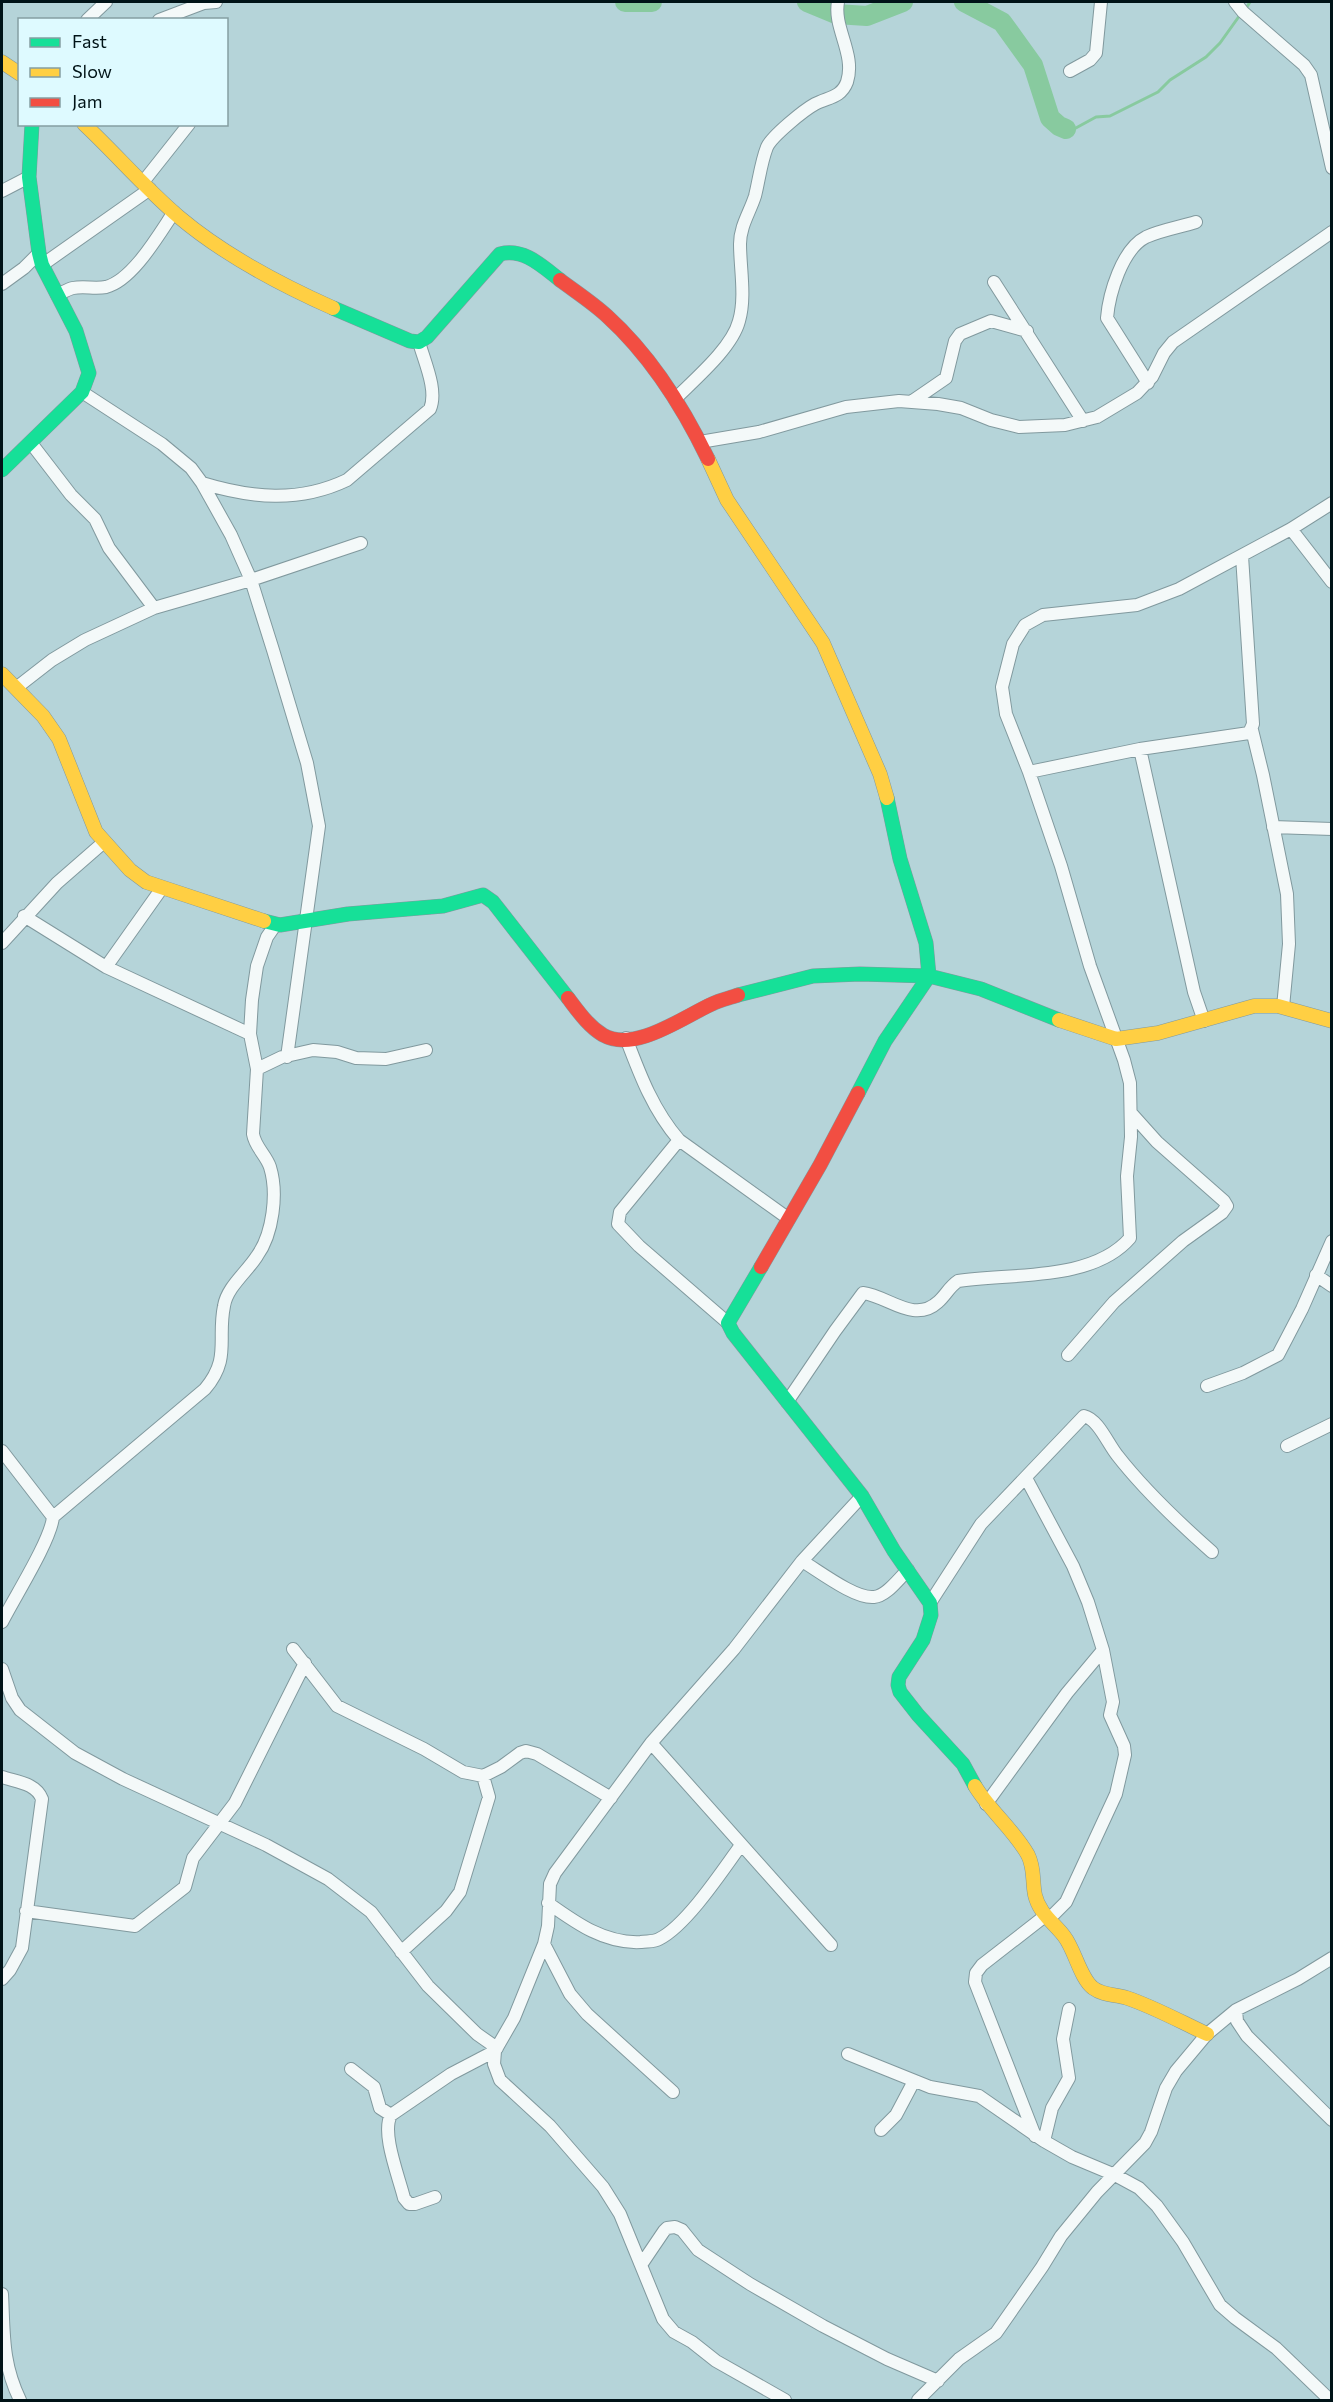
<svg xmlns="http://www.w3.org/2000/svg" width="1333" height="2402" viewBox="0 0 1333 2402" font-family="Commissioner,sans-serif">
<rect width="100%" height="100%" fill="#b5d4d9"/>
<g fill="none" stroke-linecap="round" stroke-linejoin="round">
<path stroke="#88ca9f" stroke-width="3" d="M1245,10L1250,2
M1066,129H1074L1096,117L1110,116L1158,92L1170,80L1206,57L1220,43L1240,15"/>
<path stroke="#88ca9f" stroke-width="20" d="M625,2H652
M807,2L836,14L867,16L903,2
M964,2L1002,22L1033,65L1050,118L1059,126L1066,129"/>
<defs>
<path id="street" d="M1235,2L1243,12L1304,65L1311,75L1332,168
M87,20L106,2
M159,20L204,3L216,2
M1070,71L1090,60L1096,53L1101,2
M143,182L189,124
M2,191L29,177
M42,265L150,189
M994,282L1083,421
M2,284L24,268L39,253
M57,295C62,293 68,289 73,288C84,286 95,289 106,287C133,280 159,234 174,212
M1148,383L1107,318C1109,294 1122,249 1146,237C1161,230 1180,227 1196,222
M82,392L162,444L191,468L202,483L231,535L251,580L273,650L307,763L319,826L287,1057
M675,399C695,379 732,348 739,321C746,297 740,268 740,244C740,226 750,212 755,196C759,180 761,162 767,147C772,136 804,110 815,104C828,97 841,98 847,82C856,54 833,28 838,2
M911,402L946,378L955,341L960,334L991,321L1027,331
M700,442L759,432L846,407L899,401L938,404L961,408L991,420L1019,427L1065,425L1097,417L1137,393L1152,377L1164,353L1173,342L1332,232
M31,443L71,495L95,519L109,548L154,608
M202,483C251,498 299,503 347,480L430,409C438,390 424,361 419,342
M1291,529L1332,582
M16,688L52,660L85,640L154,608L251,580L361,543
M1252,730L1263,775L1287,894L1289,944L1283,1007
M1140,749L1194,992L1204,1021
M1029,772L1140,749L1249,733L1253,724L1242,556
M1273,827L1332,829
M24,916L106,967L250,1034
M2,943L57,883L104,842
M106,967L162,888
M626,1038C640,1075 653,1110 679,1140L789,1219
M257,1069L282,1057L313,1050L337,1052L356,1058L386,1059L426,1050
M679,1140L620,1212L618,1224L639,1246L728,1323
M1316,1275L1332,1286
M1068,1355L1114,1302L1183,1241L1222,1213L1227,1206L1224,1201L1157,1142L1131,1113
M1207,1386L1243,1373L1278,1355L1302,1309L1332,1241
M787,1402L835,1331L863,1293C888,1296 914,1324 938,1302C946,1295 949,1287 958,1281C1009,1273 1092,1282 1130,1238L1127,1176L1131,1137L1130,1083L1124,1060L1090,966L1061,866L1029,772L1006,714L1002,687L1013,644L1025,625L1043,615L1137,605L1179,589L1291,529L1332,503
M1287,1446L1332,1424
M2,1451L53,1517C51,1540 14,1598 2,1622
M1026,1478L1073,1566L1088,1602L1103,1650L1113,1702L1110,1715L1124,1746L1125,1755L1116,1794L1066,1902L1049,1919
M53,1517L205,1389C231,1358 217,1340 224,1306C227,1287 247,1272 257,1256C273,1234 278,1193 270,1167C266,1155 255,1147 253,1134L257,1069L250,1034L252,1000L257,966L267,937L276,924
M802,1561C819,1571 855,1599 874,1597C887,1596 899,1578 908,1570
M930,1603L981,1524L1084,1416C1098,1419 1108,1444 1117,1455C1145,1491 1178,1522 1212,1552
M293,1649L337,1706L424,1749L463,1772L483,1776L501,1767L520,1753L526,1751L537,1754L611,1798
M2,1669L12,1698L20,1710L75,1753L123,1779L266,1845L328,1879L371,1912L428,1986L477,2034L497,2048
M651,1743L831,1945
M2,1777C17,1782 36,1783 42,1799L22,1948L10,1970L2,1979
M986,1804L1067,1693L1103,1650
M548,1903C576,1923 605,1944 641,1942C647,1941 654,1942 659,1939C686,1926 723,1870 741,1845
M26,1911L135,1926L185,1887L193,1858L235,1803L305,1663
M544,1944L570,1994L587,2014L673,2092
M401,1952L446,1911L460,1892L489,1797L483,1776
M1236,2010L1237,2021L1247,2036L1332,2120
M848,2054L930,2087L979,2096L1044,2141L1072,2157L1115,2175L1139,2188L1157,2206L1183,2242L1220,2305L1235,2318L1276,2348L1330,2400
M351,2069L374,2087L380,2108L391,2115
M881,2130L896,2115L914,2081
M1035,2136L975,1982L976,1973L982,1965L1045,1916
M1044,2141L1052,2108L1069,2078L1063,2039L1069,2009
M435,2197L415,2204H409L404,2198C399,2177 381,2133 391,2115L451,2074L495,2051
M641,2265L664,2231L667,2228L675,2227L682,2230L698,2250L750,2284L823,2326L887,2359L938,2381
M2,2294C4,2334 2,2363 20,2400
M785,2400L716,2361L692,2342L674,2332L663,2319L620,2214L603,2187L550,2126L500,2080L494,2064L495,2051L514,2018L544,1944L548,1926L550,1884L555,1873L651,1743L734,1649L802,1561L862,1496
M918,2400L959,2359L996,2333L1042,2267L1061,2236L1097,2192L1145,2143L1151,2132L1166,2088L1176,2071L1207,2034L1236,2010L1298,1979L1332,1958"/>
<path id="fast" d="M333,308L410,341L419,342L427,337L500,254C524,248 542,266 560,280
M2,470L82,392L89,373L76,331L42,265L39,253L29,177L32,124
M264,921L280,925L348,914L443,906L483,895L493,902L568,998
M738,995L813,976L860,974L929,976L981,989L1059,1020
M858,1093L885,1041L929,976L926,943L900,859L887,798
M761,1267L728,1323L733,1333L862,1496L894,1551L930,1603L931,1615L923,1640L899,1677L898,1685L900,1692L918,1715L963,1764L975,1786"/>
<path id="slow" d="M2,62L20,74
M84,124C116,154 145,188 179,217C224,255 279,284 333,308
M708,459L727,500L823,643L880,774L887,798
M2,674L43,716L59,739L96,832L130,870L146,882L264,921
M1059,1020L1116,1039L1158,1033L1254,1006H1278L1332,1021
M975,1786C990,1811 1014,1830 1028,1855C1035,1869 1032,1881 1035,1895C1039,1913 1054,1923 1064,1936C1075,1950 1080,1978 1093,1988C1104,1996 1115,1994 1127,1998C1154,2007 1181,2022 1207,2034"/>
<path id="jam" d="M560,280C576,292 593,303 607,316C651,356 683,407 708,459
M568,998C578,1011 588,1026 603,1035C635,1053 683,1017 712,1004C720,1000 730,998 738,995
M761,1267L820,1165L858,1093"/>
</defs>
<use href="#street" stroke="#81999e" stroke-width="14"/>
<use href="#fast" stroke="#81999e" stroke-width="15"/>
<use href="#slow" stroke="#81999e" stroke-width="15"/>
<use href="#jam" stroke="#81999e" stroke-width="15"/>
<use href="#street" stroke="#f4f9f9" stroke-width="12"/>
<use href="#fast" stroke="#16e098" stroke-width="14"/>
<use href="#slow" stroke="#ffcf43" stroke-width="14"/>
<use href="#jam" stroke="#f24e42" stroke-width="14"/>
</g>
<rect width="1333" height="2402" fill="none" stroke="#001317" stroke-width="6"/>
<rect x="18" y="18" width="210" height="108" fill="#defaff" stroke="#859ea2" stroke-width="1.5"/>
<rect x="30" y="38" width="30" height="9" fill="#16e098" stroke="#859ea2" stroke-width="1.5"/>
<text x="72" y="48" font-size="18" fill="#001317">Fast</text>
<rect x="30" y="68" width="30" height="9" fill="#ffcf43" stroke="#859ea2" stroke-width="1.5"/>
<text x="72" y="78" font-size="18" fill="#001317">Slow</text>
<rect x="30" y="98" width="30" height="9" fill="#f24e42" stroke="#859ea2" stroke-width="1.5"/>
<text x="72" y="108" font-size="18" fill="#001317">Jam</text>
</svg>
